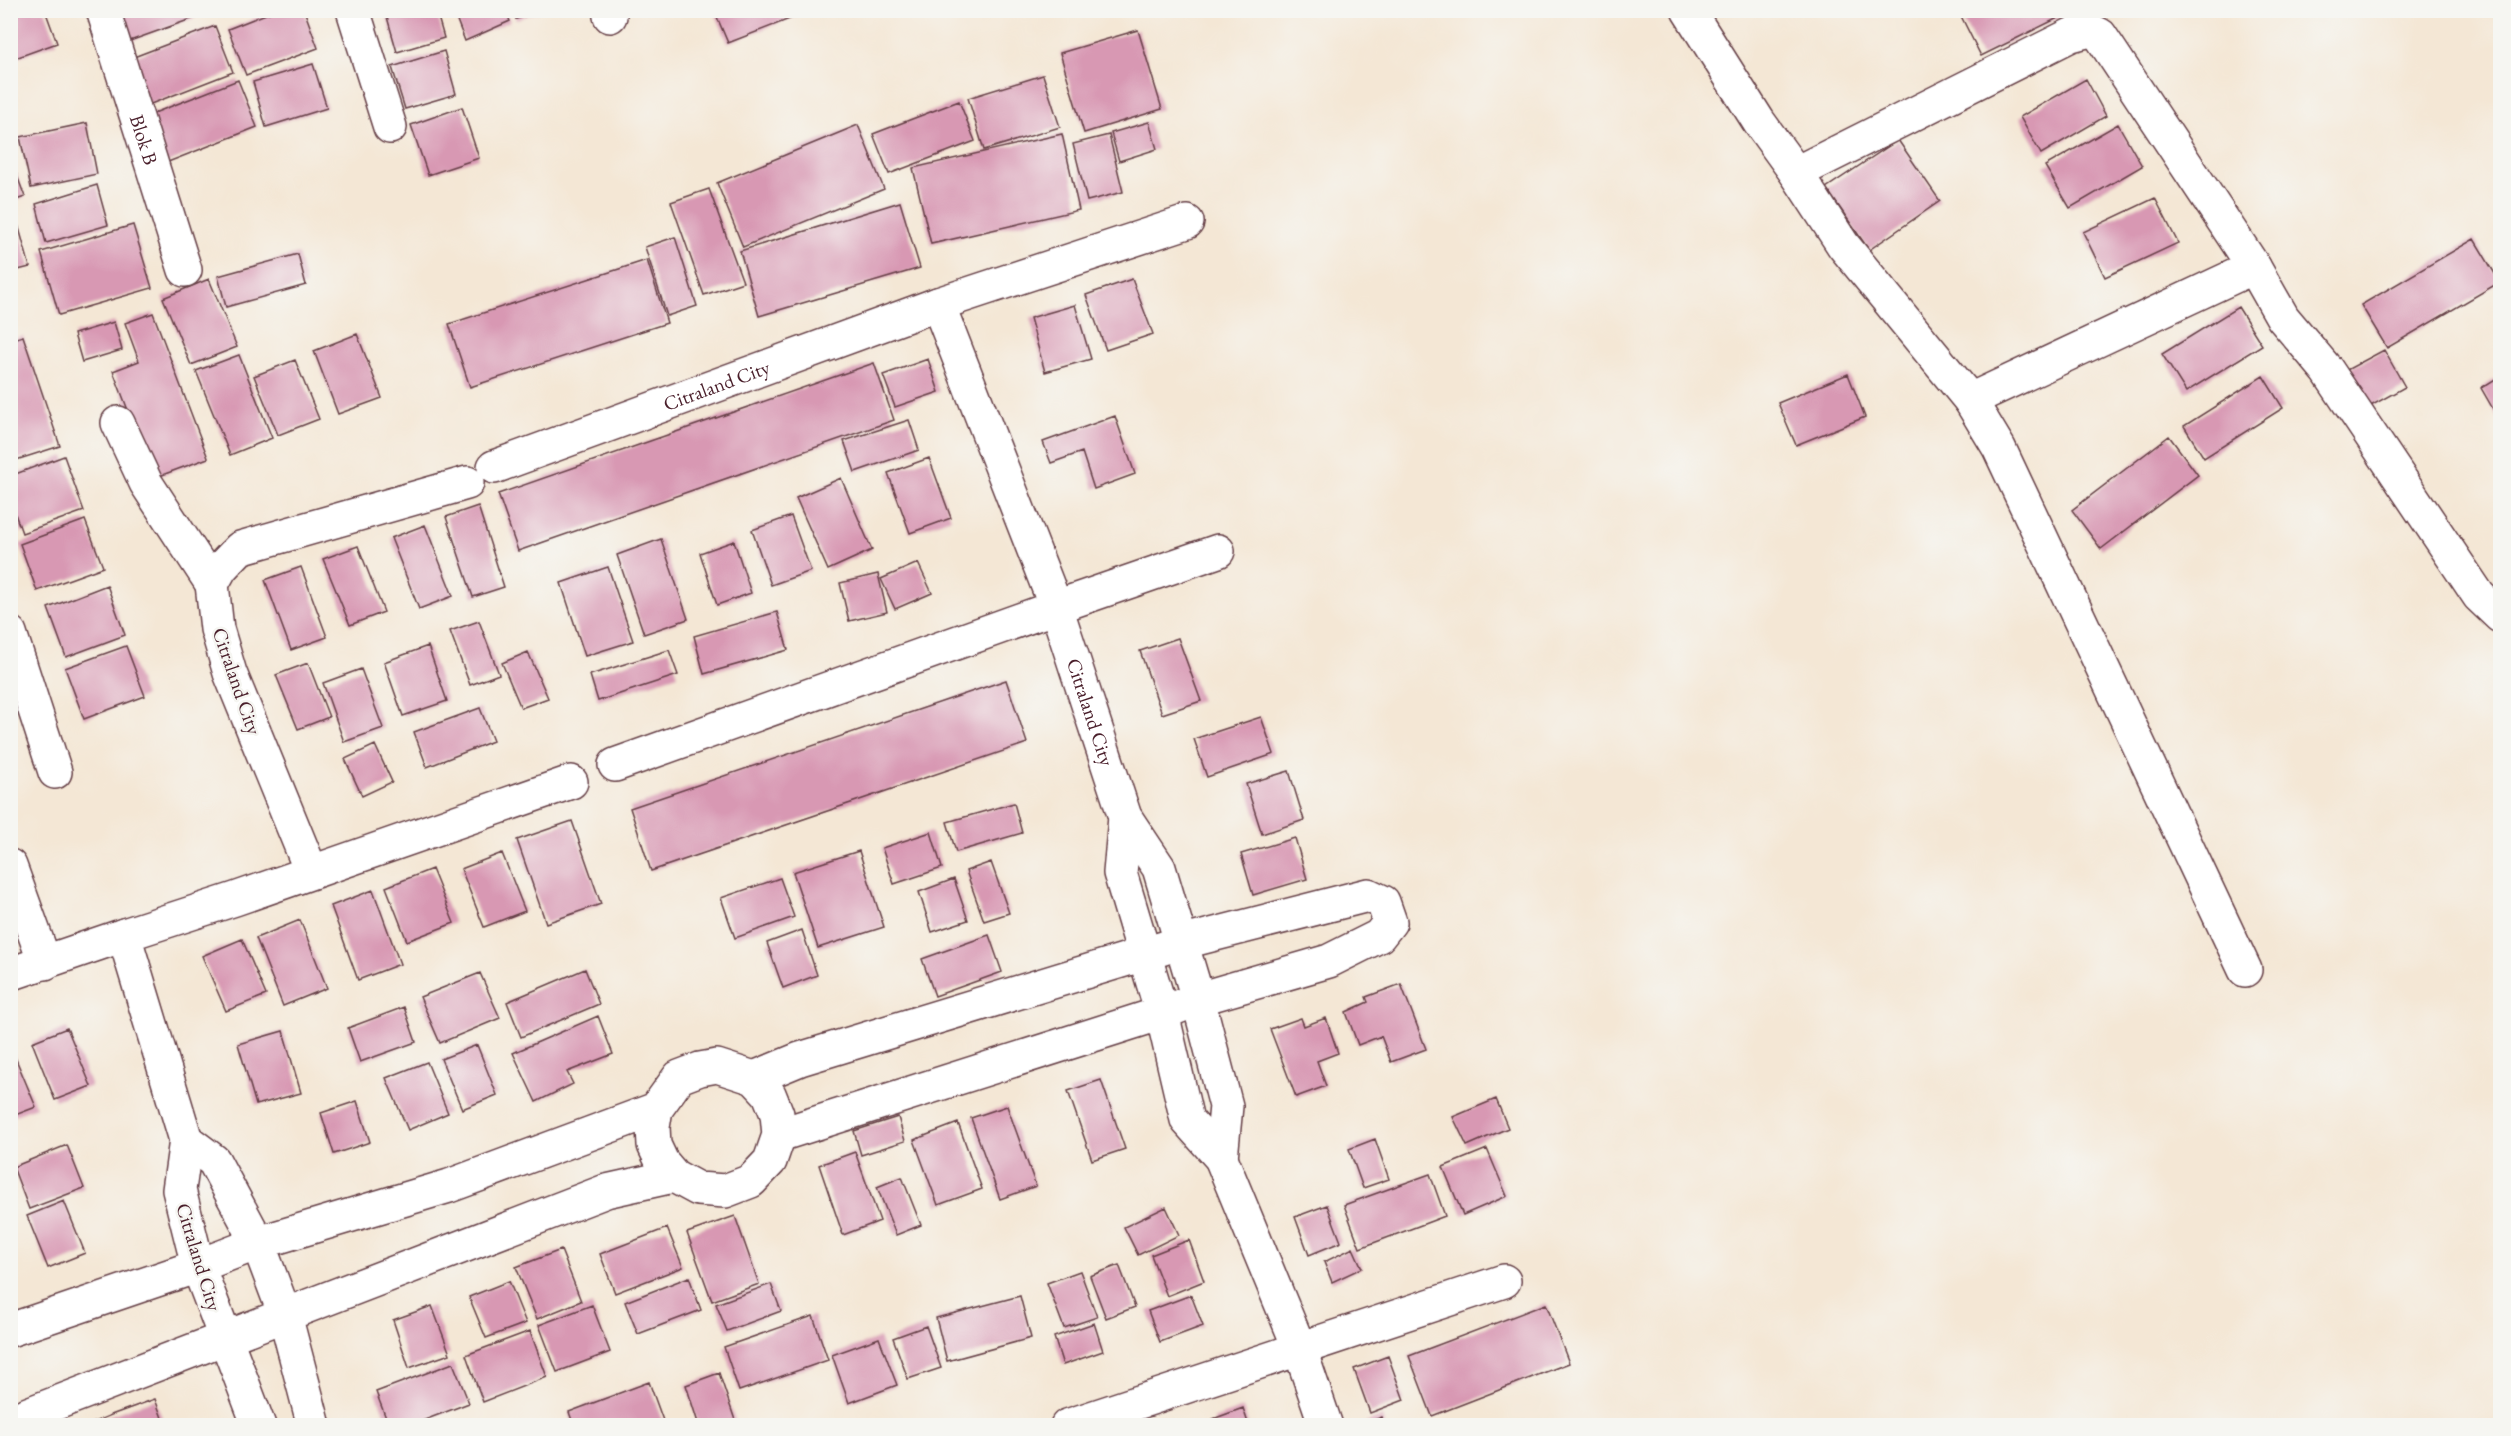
<svg xmlns="http://www.w3.org/2000/svg" width="2511" height="1436" viewBox="0 0 2511 1436" font-family="'EB Garamond',serif">
<rect width="100%" height="100%" fill="#f6f6f2"/>
<filter id="ink" filterUnits="userSpaceOnUse"><feTurbulence type="fractalNoise" baseFrequency=".0167" numOctaves="2"/><feDisplacementMap in="SourceGraphic" scale="12" xChannelSelector="R" yChannelSelector="G"/><feConvolveMatrix kernelMatrix="1 2 1 2 8 2 1 2 1" color-interpolation-filters="sRGB"/></filter>
<filter id="wash" filterUnits="userSpaceOnUse"><feTurbulence type="fractalNoise" baseFrequency=".008" numOctaves="4" result="noise"/><feDisplacementMap in="SourceGraphic" scale="24" xChannelSelector="R" yChannelSelector="G"/><feGaussianBlur stdDeviation="1.35" result="paint"/><feColorMatrix in="noise" values="0 0 0 0 0 0 0 0 0 0 0 0 0 0 0 0 0 1.4 0 .05"/><feComposite in="paint" operator="in"/></filter>
<g filter="url(#wash)">
<rect width="100%" height="100%" fill="#f4e7d5"/>
<g id="blocks">
<path fill="#d898b3" d="M10,10H45L57,43L10,60Z
M115,10H207L208,13L127,42Z
M276,10H304L318,48L246,75L228,29Z
M385,10H436L444,38L397,52Z
M453,10H505L510,21L465,41Z
M513,10H542V11L516,19Z
M714,10H810V11L728,43Z
M1958,10H2060L2062,16L1981,56Z
M215,26L233,72L143,107L126,60Z
M1138,30L1162,109L1084,133L1060,53Z
M444,51L456,94L405,109L392,67Z
M313,64L327,108L266,127L253,82Z
M1043,75L1060,127L984,150L968,98Z
M2086,79L2106,116L2041,154L2020,117Z
M238,80L257,127L163,164L144,117Z
M959,101L975,141L889,174L873,134Z
M462,107L479,158L428,175L411,125Z
M1149,122L1157,149L1119,161L1111,133Z
M87,123L97,174L31,188L20,137Z
M2118,124L2142,166L2070,208L2045,166Z
M858,125L884,189L743,247L717,183Z
M1062,134L1079,210L931,244L913,168Z
M1109,135L1123,192L1087,201L1073,144Z
M1898,140L1940,201L1869,250L1826,188Z
M10,157L25,197L10,202Z
M97,185L108,225L46,243L36,204Z
M709,189L743,282L704,295L671,202Z
M2155,198L2178,243L2105,277L2083,232Z
M900,202L920,268L759,316L740,251Z
M17,221L30,267L10,272V223Z
M133,225L152,288L59,315L41,252Z
M675,237L697,306L667,316L645,247Z
M2474,239L2500,282L2387,348L2361,305Z
M298,254L306,285L226,307L218,276Z
M647,260L667,323L470,387L449,324Z
M209,279L237,347L191,365L163,298Z
M1132,279L1153,334L1106,350L1086,295Z
M1075,305L1091,359L1045,372L1030,318Z
M2238,307L2262,345L2186,392L2162,354Z
M153,313L208,458L154,478L113,371L139,361L125,323Z
M114,322L122,350L82,362L74,334Z
M357,334L382,398L338,414L314,351Z
M23,336L60,446L10,462V340Z
M2384,350L2405,387L2360,412L2339,374Z
M239,355L272,438L230,455L196,371Z
M928,359L939,392L895,407L883,375Z
M295,360L319,419L278,435L254,376Z
M874,363L894,420L518,551L498,494Z
M1848,374L1865,417L1796,445L1778,403Z
M2263,376L2283,408L2204,458L2184,426Z
M2500,376V421L2481,388Z
M1115,416L1135,474L1094,489L1082,452L1051,463L1043,442Z
M909,420L919,450L855,472L844,441Z
M2169,436L2198,475L2101,549L2072,510Z
M64,456L84,511L22,533L10,500V476Z
M929,458L951,518L910,533L888,473Z
M841,478L872,550L828,570L796,498Z
M478,506L504,587L473,597L446,517Z
M791,516L811,571L771,585L752,530Z
M85,520L103,567L37,591L20,544Z
M425,525L453,596L419,609L391,538Z
M661,539L688,619L644,634L617,555Z
M734,541L751,593L717,605L700,553Z
M358,546L384,612L350,625L323,559Z
M918,563L932,593L895,609L881,579Z
M301,567L327,637L291,650L265,580Z
M608,567L633,641L585,656L561,583Z
M878,574L887,612L849,621L840,583Z
M107,585L125,635L66,657L48,608Z
M777,612L788,650L704,674L694,636Z
M479,621L499,674L470,685L450,631Z
M1178,638L1201,701L1162,714L1140,651Z
M126,646L145,696L84,719L65,668Z
M428,646L447,701L403,716L384,662Z
M669,650L678,675L598,701L590,675Z
M528,652L548,698L521,708L502,663Z
M308,663L329,717L298,729L276,675Z
M361,669L383,728L344,742L323,683Z
M1006,680L1027,743L651,871L630,808Z
M480,708L493,741L427,767L414,732Z
M1261,717L1274,754L1207,777L1194,739Z
M375,745L392,782L362,796L345,759Z
M1289,771L1304,820L1262,834L1246,784Z
M1014,803L1022,833L956,852L947,822Z
M572,821L601,904L546,923L517,840Z
M931,832L942,868L894,884L882,848Z
M1295,838L1307,879L1253,895L1241,854Z
M859,851L884,927L818,948L793,872Z
M502,853L525,911L484,927L461,869Z
M991,862L1009,913L984,921L966,871Z
M432,869L454,923L407,941L386,887Z
M780,878L794,917L735,938L721,898Z
M954,879L968,920L932,932L919,892Z
M373,890L400,964L358,980L331,906Z
M300,920L327,988L283,1006L256,938Z
M802,930L817,975L783,988L767,943Z
M989,935L1002,972L935,996L922,959Z
M242,939L266,995L226,1011L202,956Z
M585,969L599,1004L521,1037L507,1002Z
M480,973L500,1018L440,1043L420,997Z
M1401,984L1426,1049L1391,1062L1381,1036L1358,1045L1346,1012L1368,1002L1366,997Z
M404,1007L416,1042L360,1062L348,1028Z
M598,1016L613,1054L567,1072L573,1084L536,1102L513,1053Z
M1301,1018L1304,1026L1326,1018L1338,1053L1317,1061L1326,1086L1296,1097L1270,1029Z
M67,1028L91,1086L55,1100L32,1042Z
M283,1031L301,1093L256,1105L238,1044Z
M10,1045L36,1107L10,1117Z
M477,1045L497,1095L462,1109L441,1059Z
M427,1062L448,1113L408,1130L386,1078Z
M1101,1080L1125,1149L1092,1160L1068,1091Z
M1496,1099L1508,1128L1467,1146L1453,1117Z
M357,1101L370,1142L334,1154L321,1113Z
M1007,1106L1036,1186L1000,1199L971,1118Z
M898,1117L905,1141L861,1155L854,1131Z
M958,1123L982,1189L938,1205L914,1140Z
M1375,1139L1389,1179L1363,1188L1349,1149Z
M67,1145L84,1188L29,1209L13,1167Z
M1487,1149L1507,1196L1463,1215L1443,1167Z
M855,1152L880,1221L843,1235L819,1165Z
M1430,1174L1445,1216L1360,1248L1344,1205Z
M902,1177L921,1225L896,1235L877,1187Z
M64,1201L85,1253L48,1268L27,1216Z
M1327,1205L1341,1242L1309,1255L1295,1217Z
M1166,1207L1179,1235L1138,1255L1124,1227Z
M735,1216L759,1284L712,1301L687,1233Z
M667,1228L683,1267L615,1293L600,1254Z
M1189,1240L1204,1281L1167,1296L1151,1255Z
M1353,1248L1362,1268L1332,1282L1324,1262Z
M561,1250L581,1301L537,1319L516,1267Z
M1119,1265L1135,1307L1106,1318L1090,1276Z
M1080,1271L1097,1317L1064,1328L1047,1283Z
M689,1277L701,1310L638,1334L625,1302Z
M509,1281L526,1323L486,1338L469,1297Z
M771,1284L781,1311L727,1331L716,1304Z
M1191,1295L1203,1326L1160,1342L1148,1311Z
M1020,1296L1031,1338L947,1361L936,1318Z
M1546,1304L1569,1363L1432,1416L1409,1356Z
M592,1305L610,1352L557,1372L539,1325Z
M432,1306L450,1354L409,1368L393,1320Z
M813,1316L828,1360L739,1391L724,1347Z
M1094,1323L1103,1351L1063,1365L1054,1337Z
M926,1326L941,1368L908,1379L893,1338Z
M530,1331L547,1377L483,1402L466,1355Z
M879,1338L897,1385L849,1403L832,1355Z
M1388,1356L1404,1400L1370,1413L1354,1369Z
M453,1363L469,1403L409,1426H389L376,1392Z
M719,1373L737,1426H699L686,1385Z
M649,1382L665,1426H574L569,1412Z
M155,1399L165,1426H85L111,1415Z
M1243,1408L1249,1426H1216L1213,1419Z
M1382,1417L1385,1426H1360V1425Z"/>
</g>
</g>
<g filter="url(#ink)">
<use href="#blocks" fill-opacity="0" stroke="#643d44" stroke-width="1.5"/>
<g fill="none" stroke-linecap="round" stroke-linejoin="round">
<defs>
<g id="minor">
<path id="s1" d="M103,10L185,270"/>
<path d="M353,10L390,127"/>
<path d="M609,10L610,16"/>
<path d="M1688,10L1759,122L1796,173L1843,245L1970,400L1999,448L2245,970"/>
<path d="M1796,173L2071,35L2090,30L2100,35L2254,267"/>
<path d="M938,304L1187,222"/>
<path d="M1970,400L2254,267L2283,318L2327,370L2479,596L2500,616"/>
<path d="M118,423L146,483L212,584"/>
<path id="s2" d="M494,467L938,304L1056,607L615,765"/>
<path id="s3" d="M1218,551L1056,607L1125,817L1159,868L1198,999L1226,1106L1221,1158"/>
<path d="M10,633L55,772"/>
<path d="M1125,817L1120,873L1162,1013L1187,1120L1221,1158L1299,1347L1326,1426"/>
<path d="M10,866L45,963"/>
<path d="M311,871L230,673L217,629L212,584L221,568L240,548L467,483"/>
<path d="M10,974L124,935"/>
<path d="M754,1078L800,1059L1180,943L1368,895L1383,902L1390,922L1379,936L1329,961L1198,999L1162,1013L779,1135"/>
<path d="M186,1140L214,1161L258,1243L285,1315L314,1426"/>
<path d="M10,1330L198,1266L258,1243L449,1186L656,1109L679,1077L700,1069L717,1066L754,1078L769,1094L777,1114L779,1135L770,1161L751,1181L725,1191L698,1189L674,1176L662,1162L654,1145L653,1127L656,1109"/>
<path d="M10,1421L606,1191L674,1176"/>
<path d="M259,1426L198,1266L179,1190L186,1140L124,935L235,899L571,782"/>
<path d="M1067,1426L1504,1281"/>
</g>
</defs>
<use href="#minor" stroke="#643d44" stroke-width="36"/>
<use href="#minor" stroke="#fff" stroke-width="33"/>
</g>
</g>
<g text-anchor="middle" stroke-width="5" stroke-linejoin="round" paint-order="stroke">
<g font-size="20" fill="#4a1f2b" stroke="#f6f6f2">
<text dy="7" stroke="none"><textPath href="#s1" startOffset="136">Blok B</textPath></text>
<text dy="7" stroke="none"><textPath href="#s2" startOffset="237">Citraland City</textPath></text>
<text transform="translate(237 681) rotate(71)" y="7">Citraland City</text>
<text dy="7" stroke="none"><textPath href="#s3" startOffset="282">Citraland City</textPath></text>
<text transform="translate(199 1257) rotate(73)" y="7">Citraland City</text>
</g>
</g>
<rect width="2511" height="1436" fill="none" stroke="#f6f6f2" stroke-width="36"/>
</svg>
